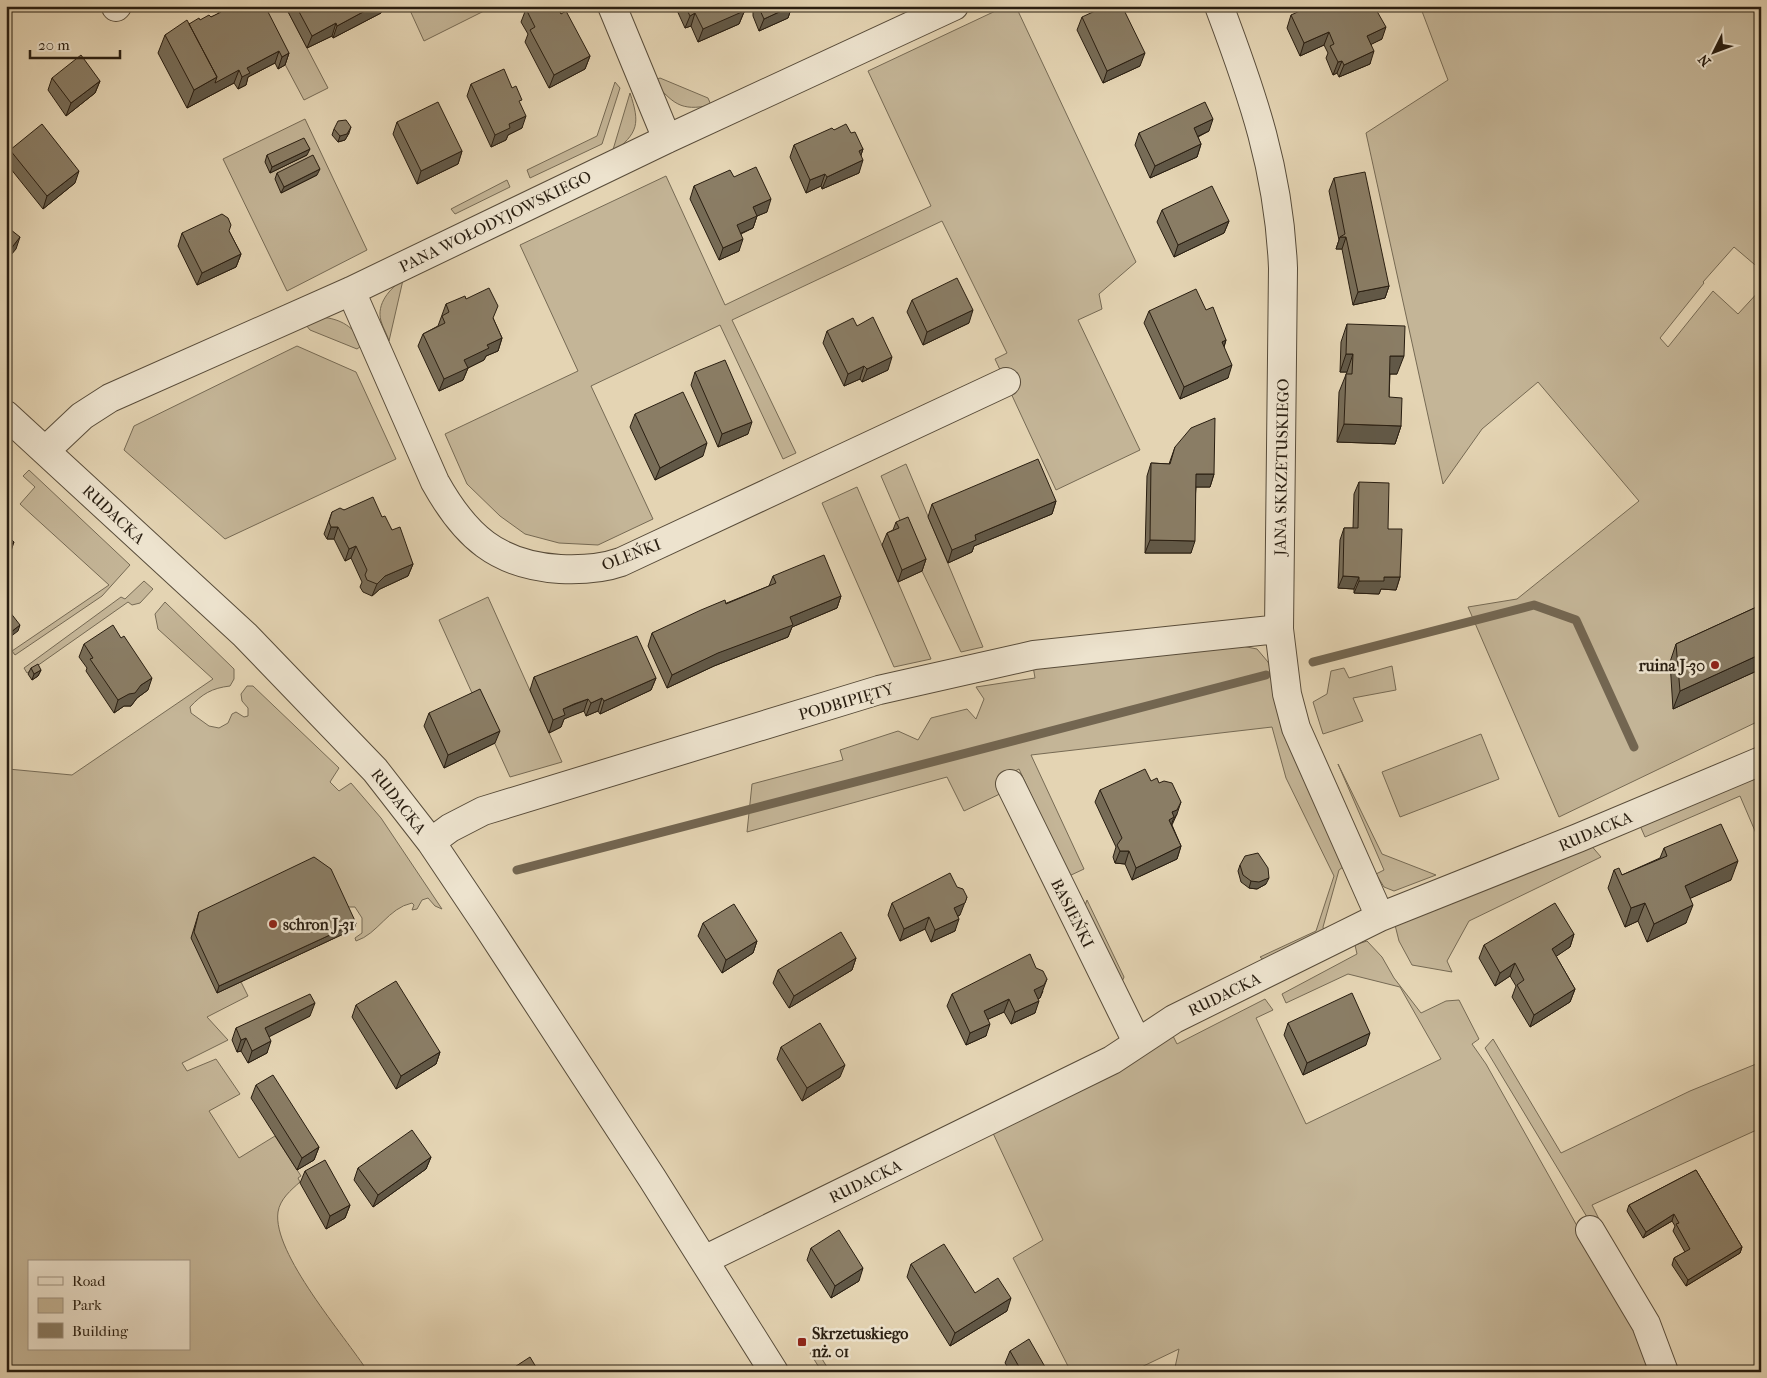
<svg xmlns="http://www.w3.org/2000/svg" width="1767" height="1378" viewBox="0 0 1767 1378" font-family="'IM FELL French Canon',serif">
<rect width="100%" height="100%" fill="#e4d4b3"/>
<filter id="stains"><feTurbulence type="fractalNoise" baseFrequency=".004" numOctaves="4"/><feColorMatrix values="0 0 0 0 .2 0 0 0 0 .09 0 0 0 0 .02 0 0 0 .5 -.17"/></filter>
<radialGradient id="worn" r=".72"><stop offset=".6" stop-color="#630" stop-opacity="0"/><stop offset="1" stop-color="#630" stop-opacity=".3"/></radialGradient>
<path fill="#c4b597" stroke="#766a54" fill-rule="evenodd" d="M254,6H285L328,88L304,100Z
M408,6H494L424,41Z
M1006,6H1015L1018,11L1136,262L1099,294L1102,309L1078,320L1140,450L1056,490L995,359L1007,353L942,221L732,320L796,453L783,459L720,325L591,386L653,519L598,545L559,543L525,534L500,516L467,484L445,434L578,371L520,245L666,176L725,305L931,206L868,71Z
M1420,6H1761V270L1734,247L1703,282L1704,283L1660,338L1668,347L1713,291L1738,314L1761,289V720L1559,817L1468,607L1517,599L1639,501L1538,382L1482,429L1443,484L1366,133L1448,80Z
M660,78L708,98L711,105C680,112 673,103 653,81Z
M615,82L620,88L602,144L530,178L527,170L597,136Z
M630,93C640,123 639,133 612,153Z
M305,119L367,250L287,291L223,159Z
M507,180L510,187L455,214L451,209Z
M403,280L389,341C387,334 383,328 381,321C376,304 390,288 403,280Z
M321,317C342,319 353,327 364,344L357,349L310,330L306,325Z
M297,346L356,372L396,459L225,539L124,450L134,426Z
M906,464L983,647L961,652L922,571L881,476Z
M29,470L130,565L102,596L15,655L12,651L109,585L20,504L35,487L23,476Z
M857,487L931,659L894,667L822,503Z
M144,581L153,589L140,603L132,605L128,602L27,673L24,668L121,597L125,599Z
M488,597L562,762L510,777L439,620Z
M165,602L234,669V679L230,686C212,688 202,694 190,707L191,713L209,726L219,728L228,723L232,714L236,712L244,717L248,716V708L242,701L241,694L247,686H253L339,768L330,782L339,791L351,783L381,818L442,909L435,906L428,898L422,900L417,909L412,910L414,905L412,903C388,908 378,934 356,941L355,938L362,933V918L355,907H344L241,982L248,996L207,1017L228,1040L182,1063L187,1071L216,1059L240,1094L209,1111L239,1158L275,1136L301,1176L298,1178L300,1182C291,1190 280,1199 278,1212C272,1253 345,1336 368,1372H6V776L8,769L72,775L213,679L158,629L155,614ZM29,1262H189V1349H29Z
M1242,646L1257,649L1268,662L1343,867L1339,870L1323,927L1324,932L1265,961L1260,957L1316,931L1334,876L1286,778L1272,727L1031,755L1084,869L1069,876L1019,769L1007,775L1004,792L964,811L947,777L747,832L752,784L843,760L840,750L898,731L918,740L931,718L967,709L976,719L984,699L976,687L1035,678L1033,666Z
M1392,666L1396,690L1353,698L1363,721L1323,734L1313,702L1327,694L1331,671L1344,668L1349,678Z
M1481,734L1499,779L1400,817L1382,772Z
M1338,764L1382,854L1436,875L1394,891L1384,887L1376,874L1384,870Z
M1761,767V845L1740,796L1645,837L1638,821Z
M1589,843L1601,857L1469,921L1447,961L1452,972L1412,965L1399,941L1395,925Z
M1087,900L1124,977L1121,984L1084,908Z
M1367,941L1382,957L1394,978L1421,1013L1446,1001L1459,1000L1479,1039L1472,1044L1486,1064L1648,1352L1653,1372H1174L1179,1349L1131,1372H1071L1013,1258L1043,1240L992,1131L1129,1065L1173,1036L1177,1044L1265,999L1273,1010L1256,1018L1306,1124L1441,1059L1400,987L1348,974L1286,1003L1282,994L1357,954L1355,945Z
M1493,1039L1561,1153L1690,1091L1761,1062V1128L1592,1205L1600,1221L1590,1222L1485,1048Z
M816,1349L830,1372H822L810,1353Z"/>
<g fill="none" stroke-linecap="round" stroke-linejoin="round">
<path stroke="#736651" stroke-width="9" d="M1313,662L1534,605L1576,620L1634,747
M517,870L1266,675"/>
<defs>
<path id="street" d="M612,6L667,139
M1219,6C1253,96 1279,171 1283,268L1279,629L1287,694L1296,728L1380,917
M116,7L117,6
M351,291L435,482C465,536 497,565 560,569C581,570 601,569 621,562L1006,382
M6,415L245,635L375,770L431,842L484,921L652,1178L774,1372
M46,450L82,416L110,398L351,291L667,139L954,6
M1010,784L1137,1042
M431,842L450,828L483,811L879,690L1034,655L1279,629
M1590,1230L1646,1324L1664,1372
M704,1260L1112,1060L1174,1019L1380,917L1578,838L1761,761"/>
</defs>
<use href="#street" stroke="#584c3a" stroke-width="30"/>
<use href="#street" stroke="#ede3ce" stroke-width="28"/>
</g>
<path fill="#776c57" stroke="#291e11" d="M285,6H388L382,9L381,13L333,38L332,36L307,48Z
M675,6H792L788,18L759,31L753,16V9L744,12L739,24L698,42L691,26L685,28Z
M526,9L561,14L590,56L585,69L549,88L525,42L528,34L521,22Z
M220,10L289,53L285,65L278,69L275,63L248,77L246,85L238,89L234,83L187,108L158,53L165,35L189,24L211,17L218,14Z
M1291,15L1382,39L1371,44L1370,64L1339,77L1337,73L1333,75L1326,58L1328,53L1324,45L1300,56L1287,28Z
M1082,17L1140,66L1103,83L1077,30Z
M52,78L100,81L95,93L66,116L48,90Z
M471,84L520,104L522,128L508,135L506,140L491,147L467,96Z
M397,122L462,151L458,164L417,184L393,134Z
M334,129L349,133L345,140L338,142L332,135Z
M834,130L851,133L863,149L861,155L859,173L822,189L821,186L806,193L790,157L794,145Z
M1209,131L1198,137L1201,144L1197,157L1150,178L1135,145L1139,133Z
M10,150L75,183L43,209L6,163Z
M267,155H307L270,173L265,162Z
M277,173L317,175L281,193L275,179Z
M734,177L767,212L757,216L753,228L741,234L739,251L719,260L690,199L694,186Z
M1334,178L1389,286L1385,298L1353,305L1342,249H1336L1339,240L1329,191Z
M1162,210L1229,221L1224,233L1174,257L1157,222Z
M229,231L241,254L236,267L197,285L178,246L182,233Z
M466,299L493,318L502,338L498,351L486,356L484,360L468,368L463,380L439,391L418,346L423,334L438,326L446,304Z
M912,300L969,323L923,345L907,312Z
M1206,310L1226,340L1224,347L1228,378L1180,399L1144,323L1149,311Z
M1347,324L1397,374H1390L1389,397L1401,426L1395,444L1337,442L1339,392L1347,372H1340L1341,342Z
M827,331L888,370L862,382L860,379L844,386L823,343Z
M695,372L748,434L718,447L691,385Z
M635,414L703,456L655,480L630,427Z
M1175,447L1214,474L1210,487H1196L1191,553H1145L1147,476L1151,463L1169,464Z
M1359,482L1388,529L1400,577L1396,590L1381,589L1379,594L1354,593V589L1338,588L1340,540L1344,528H1353L1354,494Z
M1056,501L1052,514L974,546L972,552L948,563L928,517L932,504Z
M344,510L382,517L392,530L413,564L408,576L380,589L372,596L363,592L360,587L362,582L351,558L345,561L334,539H327L324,534L332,512Z
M896,522L926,559L922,571L898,582L882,545L887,533L893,530Z
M773,576L841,596L837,608L792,627L788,637L714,666L667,688L648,646L652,633L769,586Z
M1761,605V669L1673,709L1670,662L1676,644Z
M84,644L148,690L137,698L131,706H124L114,713L86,671L87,668L79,657Z
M31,668L41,670L38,676L32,680L28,674Z
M534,677L656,678L651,690L600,714L598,711L586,716L584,711L570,716L564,719L561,727L549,733L530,690Z
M429,713L495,743L444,768L424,726Z
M1151,781L1177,814L1172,825L1181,846L1177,859L1132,880L1125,864L1115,863L1113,857L1116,847L1095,802L1100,790Z
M1664,848L1731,880L1690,898L1686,923L1647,942L1638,921L1625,927L1608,888L1614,870L1622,875L1660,858Z
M1240,865L1266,884L1257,889L1249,888L1241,882L1238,871Z
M892,903L960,915L958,916L955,931L931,942L925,929L900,941L888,915Z
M199,912L356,923L354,929L217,993L191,938Z
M703,923L757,941L753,953L722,973L698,936Z
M1574,934L1570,947L1556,956L1575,989L1570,1002L1530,1027L1512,997L1516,986L1510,976L1495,986L1479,958L1484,945Z
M856,958L852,970L789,1008L773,983L778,970Z
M1043,991L1040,998H1038L1035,1013L1011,1024L1004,1012L988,1019L986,1036L966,1045L947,1006L952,994Z
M356,1005L440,1052L436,1064L396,1089L352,1017Z
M310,1016L269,1036L267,1053L248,1063L241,1051L237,1052L232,1040L236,1028Z
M1288,1023L1366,1045L1303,1075L1284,1035Z
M781,1047L840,1077L802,1101L777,1059Z
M256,1085L319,1147L314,1160L297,1170L251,1098Z
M431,1157L426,1169L373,1207L354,1180L358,1168Z
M1696,1170L1742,1247L1740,1253L1686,1286L1672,1265L1674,1258L1685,1252L1673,1231L1675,1226L1672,1221L1643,1238L1627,1211L1629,1205Z
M305,1171L350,1205L345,1218L326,1229L300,1183Z
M811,1248L859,1281L831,1298L807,1260Z
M911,1264L975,1293L1007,1311L950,1346L907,1277Z
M1010,1351L1048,1372H1011L1005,1363Z"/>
<path fill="#615847" stroke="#291e11" d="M374,6H388L382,9L381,13L333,38L337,26Z
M739,6H753V9L744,12L739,24L698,42L703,29Z
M792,6L788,18L759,31L764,19Z
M695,13L691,26L685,28L690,16Z
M336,23L332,36L307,48L312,36Z
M1386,27L1382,39L1362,49L1367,36Z
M1329,32L1324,45L1300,56L1304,43Z
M279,51L275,63L248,77L246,85L238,89L242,77L247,68Z
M1374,51L1370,64L1339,77L1344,65Z
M289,53L285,65L278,69L282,57Z
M1145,53L1140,66L1103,83L1107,71Z
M590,56L585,69L549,88L554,75Z
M1342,61L1337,73L1333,75L1338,62Z
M239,70L234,83L187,108L194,90L217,77Z
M100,81L95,93L66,116L71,103Z
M526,116L522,128L508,135L506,140L491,147L495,135L509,124Z
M1213,119L1209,131L1190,140L1194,128Z
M351,127L349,133L345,140L338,142L340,136Z
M1201,144L1197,157L1150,178L1155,166Z
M310,149L307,155L270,173L272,167Z
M863,149L859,161V151Z
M462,151L458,164L417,184L421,171Z
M863,160L859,173L822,189L827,177Z
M320,169L317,175L281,193L284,187Z
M79,171L75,183L43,209L47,196Z
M825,174L821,186L806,193L810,180Z
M771,199L767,212L757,216L753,228L732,237L737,225L753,207Z
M1229,221L1224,233L1174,257L1178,245Z
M20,237L16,249L6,261V255Z
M1340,237H1346L1342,249H1336Z
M743,239L739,251L719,260L723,248Z
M241,254L236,267L197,285L202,273Z
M1389,286L1385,298L1353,305L1358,292Z
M973,310L969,323L923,345L927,332Z
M502,338L498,351L486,356L484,360L468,368L463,380L439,391L444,379L464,360L487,345Z
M1226,340L1222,353V342Z
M1346,354H1353L1347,372H1340Z
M1390,356H1404L1397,374H1384Z
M892,357L888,370L862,382L867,369Z
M1232,365L1228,378L1180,399L1184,387Z
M864,366L860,379L844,386L848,374Z
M752,422L748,434L718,447L722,434Z
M1344,424L1401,426L1395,444L1337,442Z
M707,443L703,456L655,480L660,468Z
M1196,474H1214L1210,487H1192Z
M1056,501L1052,514L974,546L972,552L948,563L952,550L975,535Z
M11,524L6,536V529Z
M331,527H338L334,539H327Z
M1150,540L1195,541L1191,553H1145Z
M14,542L10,554L6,558V551Z
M356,546L351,558L345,561L349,549Z
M926,559L922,571L898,582L902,570Z
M413,564L408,576L380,589L372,596L377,584L385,576Z
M1343,576L1359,577L1354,589L1338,588Z
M1384,577H1400L1396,590L1381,589L1379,594L1354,593L1359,581Z
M841,596L837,608L792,627L788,637L714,666L667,688L672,675L790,617Z
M20,625L18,631L6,640V636Z
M1761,654V669L1673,709L1680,691Z
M41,670L38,676L32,680L34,674Z
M152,678L148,690L137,698L131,706H124L114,713L118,700Z
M656,678L651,690L600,714L604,701Z
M602,698L598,711L586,716L591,703Z
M588,699L584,711L564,719L561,727L549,733L553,720L563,709Z
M500,731L495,743L444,768L448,755Z
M1181,802L1177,814L1173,820L1170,829L1169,820L1172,812Z
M1181,846L1177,859L1132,880L1136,868Z
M1120,851H1129L1125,864L1115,863Z
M1738,861L1731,880L1678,904L1685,886Z
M1269,878L1266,884L1257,889L1249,888L1251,881Z
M967,897L960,915L950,920L954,908Z
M1645,903L1638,921L1625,927L1631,908Z
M1693,905L1686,923L1647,942L1654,924Z
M929,917L925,929L900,941L904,929Z
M959,919L955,931L931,942L935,930Z
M356,923L354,929L217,993L219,986Z
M1574,934L1570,947L1548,962L1552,949Z
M757,941L753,953L722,973L726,960Z
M856,958L852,970L789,1008L794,996Z
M1515,963L1510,976L1495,986L1500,973Z
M1047,979L1040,998L1030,1002L1034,990Z
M1575,989L1570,1002L1530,1027L1534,1015Z
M1009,999L1004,1012L980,1023L984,1011Z
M1039,1001L1035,1013L1011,1024L1015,1012Z
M315,1003L310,1016L261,1041L265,1028Z
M990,1024L986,1036L966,1045L970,1033Z
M1370,1033L1366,1045L1303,1075L1307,1063Z
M246,1038L241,1051L237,1052L241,1040Z
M271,1041L267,1053L248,1063L252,1051Z
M440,1052L436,1064L396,1089L401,1076Z
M845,1065L840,1077L802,1101L807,1088Z
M319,1147L314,1160L297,1170L302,1158Z
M431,1157L426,1169L373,1207L378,1195Z
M350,1205L345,1218L326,1229L330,1216Z
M1674,1214L1672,1221L1643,1238L1646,1232Z
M1742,1247L1740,1253L1686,1286L1688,1280Z
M863,1268L859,1281L831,1298L835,1286Z
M1011,1298L1007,1311L950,1346L955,1333Z"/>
<path fill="#8a7d65" stroke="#291e11" d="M227,6H265L289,53L282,57L279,51L247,68L250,73L242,77L239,70L215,83L217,77L189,24L199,18L200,20L209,15L211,17L221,12L220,10Z
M296,6H374L337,26L336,23L312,36Z
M532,6H557L561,14L566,11L590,56L554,75L530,30L535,27L526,9Z
M685,6H742L744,11L703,29L695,13L690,16Z
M758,6H792L764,19Z
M1106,6H1122L1145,53L1107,71L1082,17Z
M1311,6H1374L1386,27L1367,36L1374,51L1344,65L1342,61L1338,62L1330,46L1334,44L1329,32L1304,43L1291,15Z
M187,20L217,77L194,90L165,35Z
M81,55L100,81L71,103L52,78Z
M504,69L512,88L516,86L522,100L519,101L526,116L509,124L510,128L495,135L471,84Z
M438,102L462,151L421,171L397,122Z
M1205,102L1213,119L1194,128L1201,144L1155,166L1139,133Z
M346,120L351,127L347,134L340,136L334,129L338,121Z
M42,124L79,171L47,196L10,150Z
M846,124L851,133L855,132L863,149L859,151L863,160L827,177L825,174L810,180L794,145L832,128L834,130Z
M304,138L310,149L272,167L267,155Z
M313,155L320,169L284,187L277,173Z
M756,167L771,199L753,207L757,216L737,225L743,239L723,248L694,186L730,170L734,177Z
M1365,172L1389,286L1358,292L1346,237H1340L1345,234L1334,178Z
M1212,186L1229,221L1178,245L1162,210Z
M222,214L228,218L231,225L229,231L241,254L202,273L182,233Z
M6,226L20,237L6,255Z
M957,278L973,310L927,332L912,300Z
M489,288L498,306L493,318L502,338L487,345L489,348L464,360L468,368L444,379L423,334L445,323L442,316L449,312L446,304L465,296L466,299Z
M1196,289L1206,310L1213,307L1226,340L1222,342L1232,365L1184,387L1149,311Z
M873,317L892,357L867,369L864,366L848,374L827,331L853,318L857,326Z
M1347,324L1405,326L1404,356H1390L1389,397L1402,398L1401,426L1344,424L1346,374H1352L1353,354H1346Z
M725,360L752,422L722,434L695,372Z
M683,392L707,443L660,468L635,414Z
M1215,418L1214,474H1196L1195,541L1150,540L1151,463L1170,464L1175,447L1191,428Z
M1038,459L1056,501L975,535L976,540L952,550L932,504Z
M1359,482L1389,483L1388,529H1402L1400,577H1384V581H1359V577L1343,576L1344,528H1358Z
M373,497L382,517L385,516L392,530L400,527L413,564L385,576L377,584L367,580L365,575L367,570L356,546L349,549L338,527H331L329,522L332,512L340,508L344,510Z
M908,517L926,559L902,570L887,533L899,528L896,522Z
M6,520L11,524L6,529Z
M6,534L14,542L6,551Z
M824,555L841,596L790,617L793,625L718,653L672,675L652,633L701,610L725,600L726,604L776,583L773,576Z
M1761,605V654L1680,691L1676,644Z
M6,607L20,625L6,636Z
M113,625L121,638L124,636L152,678L141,685L135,693L129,694L118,700L90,659L93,658L84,644Z
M637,636L656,678L604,701L602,698L591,703L588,699L574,704L563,709L565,715L553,720L534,677Z
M38,664L41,670L34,674L31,668Z
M480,689L500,731L448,755L429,713Z
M1145,769L1151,781L1157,778L1159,783L1164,781L1172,783L1181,802L1177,810L1172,812L1174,817L1169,820L1181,846L1136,868L1129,851H1120L1117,845L1122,838L1100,790Z
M1721,824L1738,861L1685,886L1693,905L1654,924L1645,903L1631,908L1614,870L1619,868L1622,875L1667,856L1664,848Z
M1258,853L1268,868L1269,878L1259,882L1251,881L1243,875L1240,865L1245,856Z
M314,857L331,869L356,923L219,986L194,932L199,912Z
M950,873L957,887L963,889L967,897L965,903L954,908L959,919L935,930L929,917L904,929L892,903Z
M1555,903L1574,934L1552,949L1575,989L1534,1015L1517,985L1524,980L1515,963L1500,973L1484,945Z
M734,904L757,941L726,960L703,923Z
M841,932L856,958L794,996L778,970Z
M1030,954L1036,968L1043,971L1047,979L1044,985L1034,990L1039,1001L1015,1012L1009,999L984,1011L990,1024L970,1033L952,994Z
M396,981L440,1052L401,1076L356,1005Z
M1352,993L1370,1033L1307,1063L1288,1023Z
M310,994L315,1003L265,1028L271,1041L252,1051L246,1038L241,1040L236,1028Z
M820,1023L845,1065L807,1088L781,1047Z
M273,1075L319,1147L302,1158L256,1085Z
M412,1130L431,1157L378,1195L358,1168Z
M325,1160L350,1205L330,1216L305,1171Z
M1696,1170L1742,1247L1688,1280L1674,1258L1690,1249L1676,1224L1679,1223L1674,1214L1646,1232L1629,1205Z
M839,1230L863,1268L835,1286L811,1248Z
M944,1244L975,1293L998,1278L1011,1298L955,1333L911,1264Z
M1029,1339L1048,1372H1022L1010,1351Z
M530,1357L539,1372H507Z"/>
<g fill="#8f2418" stroke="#ede3ce" stroke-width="2">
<circle cx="1715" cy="665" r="5"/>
<circle cx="273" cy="924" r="5"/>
<rect x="797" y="1337" width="10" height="10" rx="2.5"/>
</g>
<g text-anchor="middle" stroke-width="5" stroke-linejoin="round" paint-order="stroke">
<g font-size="16" fill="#291e11" stroke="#ede3ce">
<text transform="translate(495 221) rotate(-26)" y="6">PANA WOŁODYJOWSKIEGO</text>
<text transform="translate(1281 467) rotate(-89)" y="6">JANA SKRZETUSKIEGO</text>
<text transform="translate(114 514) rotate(43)" y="6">RUDACKA</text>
<text transform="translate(631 554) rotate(-21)" y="6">OLEŃKI</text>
<text transform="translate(846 701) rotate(-16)" y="6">PODBIPIĘTY</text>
<text transform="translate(399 801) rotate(52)" y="6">RUDACKA</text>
<text transform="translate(1595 831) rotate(-23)" y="6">RUDACKA</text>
<text transform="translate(1073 913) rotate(63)" y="6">BASIEŃKI</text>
<text transform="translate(1224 994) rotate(-26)" y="6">RUDACKA</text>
<text transform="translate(865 1181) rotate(-26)" y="6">RUDACKA</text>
</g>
<g font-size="16" font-weight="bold" fill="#291e11" stroke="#ede3ce" text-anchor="start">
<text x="1705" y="671" text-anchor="end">ruina J-30</text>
<text x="283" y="930">schron J-31</text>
<text x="812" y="1339">Skrzetuskiego<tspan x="812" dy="18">nż. 01</tspan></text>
</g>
</g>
<rect width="1767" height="1378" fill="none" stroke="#e4d4b3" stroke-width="25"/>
<rect x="8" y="8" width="1752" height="1363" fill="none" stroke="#291e11" stroke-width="2.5"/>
<rect x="12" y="12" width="1742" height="1353" fill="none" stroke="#291e11"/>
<rect x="28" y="1260" width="162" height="90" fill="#ede3ce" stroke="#9f9482"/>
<rect x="38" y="1277" width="25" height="8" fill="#ede3ce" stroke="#9f9482"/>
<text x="72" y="1286" font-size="15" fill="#291e11">Road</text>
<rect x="38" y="1298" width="25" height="15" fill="#c4b597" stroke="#9f9482"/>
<text x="72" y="1310" font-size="15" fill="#291e11">Park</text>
<rect x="38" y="1323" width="25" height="15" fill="#8a7d65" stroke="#9f9482"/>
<text x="72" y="1336" font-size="15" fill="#291e11">Building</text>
<g transform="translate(1714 52) rotate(228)" stroke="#ede3ce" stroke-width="4" paint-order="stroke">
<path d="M0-4L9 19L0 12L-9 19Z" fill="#291e11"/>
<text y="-8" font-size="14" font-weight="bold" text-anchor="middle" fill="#291e11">N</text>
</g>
<path d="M30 50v8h90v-8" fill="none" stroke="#291e11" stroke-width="2.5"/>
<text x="38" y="50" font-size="15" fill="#291e11" stroke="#ede3ce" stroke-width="4" paint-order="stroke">20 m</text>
<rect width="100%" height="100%" filter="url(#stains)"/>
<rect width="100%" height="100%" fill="url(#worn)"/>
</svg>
